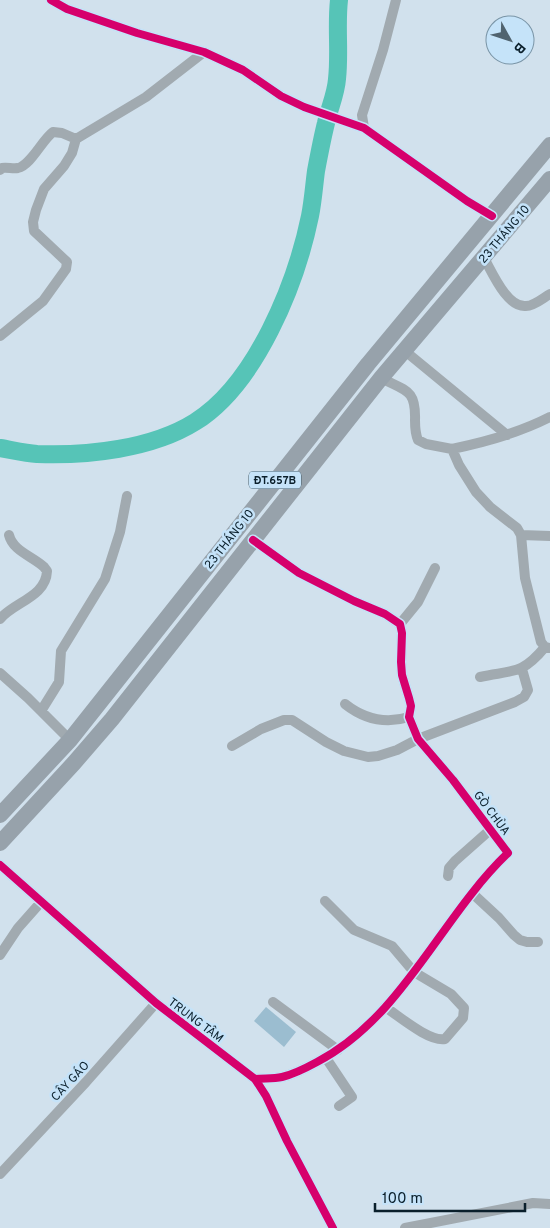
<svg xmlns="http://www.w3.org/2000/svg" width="550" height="1228" viewBox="0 0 550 1228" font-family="Overpass,sans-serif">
<rect width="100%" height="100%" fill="#d1e1ed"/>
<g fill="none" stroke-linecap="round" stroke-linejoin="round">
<path stroke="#56c4b7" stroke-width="18" d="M0,448C12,450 25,453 37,454C87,456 152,449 195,422C256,384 296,284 310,216C313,201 314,186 316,171C319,155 322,139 326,123C329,109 336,94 337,79C340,53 336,26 339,0"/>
</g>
<path fill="#9bbdd0" d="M266,1007L296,1032L284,1047L254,1021Z"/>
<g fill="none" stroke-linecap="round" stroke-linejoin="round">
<path stroke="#a1aab0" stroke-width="10" d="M51,0L67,9L137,33L204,52L243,70L281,96L304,107L364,128L467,201L492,216
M364,128L362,115L383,50L396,0
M0,170L2,168C7,167 13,169 18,168C31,165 42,140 53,132L62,133L76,139
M484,258C492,272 507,308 526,306C534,306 543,298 550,294
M0,336L43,301L66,269L67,262L34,231L33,222L36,210L44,189L64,166L72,153L76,139L146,97L204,52
M405,351L507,435
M381,378C406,391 416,389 415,420C415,427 415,433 418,440L426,444L452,449L459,465L476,492L490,507L517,528L521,535L525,578L541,642L545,647L550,648
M452,449C486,442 519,433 550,417
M521,535L550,536
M253,540L299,573L354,601L385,614L400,624L402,633L401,662L402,675L409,698L411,706L409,717L418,739L453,780L508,853C440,918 403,1017 317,1062C306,1068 295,1074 282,1077C273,1079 264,1078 255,1079
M0,619C14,602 46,597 47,571L44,567C32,556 13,551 9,535
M400,624L418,602L435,568
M0,673L28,698L70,740
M480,677C513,670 522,675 545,647
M345,704C364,719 386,724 409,717
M41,711L59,682L61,651L105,579L120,532L127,496
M232,746L261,729L284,720H292L326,742L344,751L368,757L378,756L397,750L418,739L515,702L524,697L528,690L522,669
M0,865L156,1003L255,1079L266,1096L287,1141L333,1228
M448,876L449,868L455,861L490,830
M472,893L499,918L514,935L520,940L527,942H538
M325,901L354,930L392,946L414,972L451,994L464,1008L463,1018L445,1039C429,1042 399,1016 385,1007
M0,955L18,928L41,902
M273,1002L338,1050
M326,1058L352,1097L339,1106
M0,1174L86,1082L156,1003
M405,1228L533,1203L550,1204"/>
<path stroke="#97a2ab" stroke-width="16" d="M0,815L70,740L368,364L550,145
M0,843L74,763L112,719L381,378L550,179"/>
<defs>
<path id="cycleway" d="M51,0L67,9L137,33L204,52L243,70L281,96L304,107L364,128L467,201L492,216
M253,540L299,573L354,601L385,614L400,624L402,633L401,662L402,675L409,698L411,706L409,717L418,739L453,780L508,853C440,918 403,1017 317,1062C306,1068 295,1074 282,1077C273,1079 264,1078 255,1079
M0,865L156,1003L255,1079L266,1096L287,1141L333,1228"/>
</defs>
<use href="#cycleway" stroke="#c5e3f9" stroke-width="11"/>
<use href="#cycleway" stroke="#d6006c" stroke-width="8"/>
</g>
<g text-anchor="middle" stroke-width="5" stroke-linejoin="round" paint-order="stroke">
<rect fill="#c5e3f9" stroke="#425a69" stroke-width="1" x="249" y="471.5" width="52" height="17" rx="4"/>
<g font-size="11" font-weight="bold" fill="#0a1f2b">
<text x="275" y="484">ĐT.657B</text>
</g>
<g font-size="12" fill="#0a1f2b" stroke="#c5e3f9">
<text transform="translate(504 234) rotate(-50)" y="4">23 THÁNG 10</text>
<text transform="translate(229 539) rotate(-52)" y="4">23 THÁNG 10</text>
<text transform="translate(492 813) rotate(53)" y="4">GÒ CHÙA</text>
<text transform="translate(196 1020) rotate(37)" y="4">TRUNG TÂM</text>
<text transform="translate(70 1081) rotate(-47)" y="4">CÂY GÁO</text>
</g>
</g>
<g transform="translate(510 40) rotate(130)"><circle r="24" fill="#c5e3f9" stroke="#7a95a7"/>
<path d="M0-4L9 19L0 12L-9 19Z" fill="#50636f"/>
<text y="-8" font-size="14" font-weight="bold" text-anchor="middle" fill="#0a1f2b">B</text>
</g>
<path d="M375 1203v8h150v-8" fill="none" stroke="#0a1f2b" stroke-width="2.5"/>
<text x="382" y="1203" font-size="15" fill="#0a1f2b" stroke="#c5e3f9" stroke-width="4" paint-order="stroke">100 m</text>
</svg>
